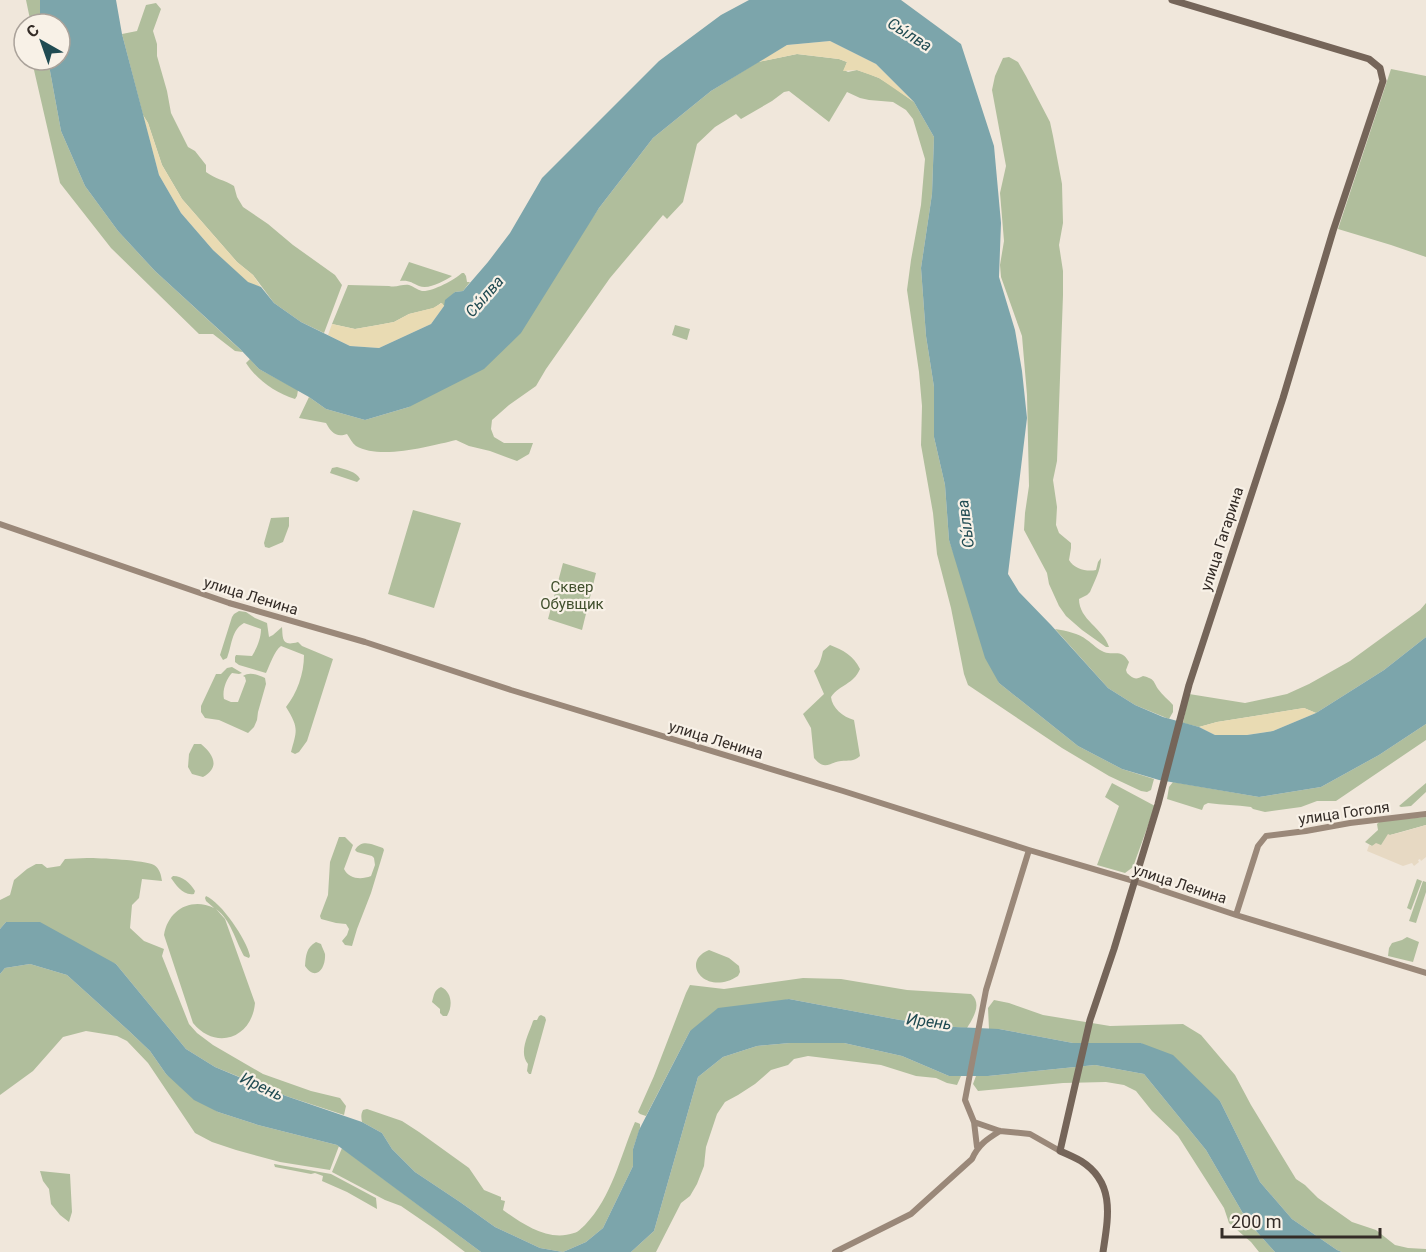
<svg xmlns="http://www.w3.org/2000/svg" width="1426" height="1252" viewBox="0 0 1426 1252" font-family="Roboto,sans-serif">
<rect width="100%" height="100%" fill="#f0e7db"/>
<path fill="#b0be9c" d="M26,0H40V15L41,24H31Z
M156,3L161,9L153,31L157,44V56L167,91L171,113L188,147L195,151L206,165V172C215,179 225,180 234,186L237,197L243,207L268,224L293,245L335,275L342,285L324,333L301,322L274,303L253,275L237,262L182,199L162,165L148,123L143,115L122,34L137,31L146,5Z
M797,54L839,59L847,62L844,70L848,72L857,70L869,74L879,78L892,86L914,102L934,137L932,194L921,268L926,336L934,387V437L945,485L949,540L999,683L1078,746L1122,769L1154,779L1151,790L1147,792L1141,791L1109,776L1062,748L968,685L964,674L951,608L937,554L933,513L921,445L922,406L919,372L907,290L911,260L921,205L925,159L913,119L906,110L893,102L869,100L860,98L847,92L829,122L789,91L784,92L772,101L741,119L736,114L715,127L697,144L683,202L667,219L663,215L610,278L546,369L536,386L509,405L492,420L491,429L494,437L504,443H533L529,454L517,461L490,451L469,446L456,440C431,446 380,460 356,446C352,443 350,438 347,434C336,438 331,432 326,423L299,418L309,397L326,409L365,420L409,407L582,233L599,208L653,138L711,91L758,62Z
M1009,57L1018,62L1026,76L1050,122L1053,136L1062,184L1063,223L1059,245L1063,271V295L1057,461L1053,480L1057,507L1056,525L1059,533L1071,543V548L1069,560C1074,569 1087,572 1096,570L1098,562L1101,558C1101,570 1094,582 1090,592L1087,595L1079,599C1079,620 1103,628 1109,647H1106L1082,630L1066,616L1059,606L1049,584L1047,573L1024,530L1025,513L1029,486L1027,395L1022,336L1001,277L1000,265L1004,241L1000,193L1006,166L992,90L995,76L1003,58Z
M34,60H48L61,131L85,186L118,231L155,271L243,352L235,351L213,334H199L111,248L60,183L34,70Z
M1391,69L1426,76V257L1391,245L1338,229Z
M409,262L452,276C444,281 429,290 419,286C412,283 409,280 400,281Z
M462,273H464L466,276L467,282H470L463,291L455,292L444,306L441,303L434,308L409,314L394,322L378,325L355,329L332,324L348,285L389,286C396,288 402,284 409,285C413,286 417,290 422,291C432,292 454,280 462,273Z
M675,325L690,329L687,340L672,335Z
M250,359L259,369L298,390L297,396L295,399C275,393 257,380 246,363Z
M337,467C346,470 356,471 360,479L357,482L330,473L332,468Z
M413,510L461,523L434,608L388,594Z
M289,517V526L283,542L269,548L265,547L264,543L271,518Z
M563,563L596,573L582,630L548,619Z
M1426,603V637L1384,670L1316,713L1304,708L1217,722L1199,727L1183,723L1189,694L1245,703L1287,694L1309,684L1350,661L1420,610Z
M239,611L246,612L255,618L267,623L269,637L273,635L282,627C283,638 281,647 298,642L302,646L333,659L307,741L299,752L295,754L291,752C297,730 299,728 286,707C297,693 304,674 304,655L281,646C274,651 270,665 266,673L239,665L235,662V657L236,655L252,656C257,648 261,638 261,629L244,623C231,630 232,646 227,658L223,660L220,655L232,617L234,614Z
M1055,629C1067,631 1078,633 1087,640C1093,644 1097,649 1104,652C1115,656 1121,648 1129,662L1126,670L1127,673C1133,679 1136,680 1143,676C1155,679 1153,681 1158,689C1162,695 1169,700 1173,705V712L1169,719L1135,705L1108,688Z
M830,645C843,650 854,656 860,669C853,685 840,684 831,697C832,708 843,717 854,720L860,756C853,762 849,760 841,761C828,763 825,771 814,758L811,728L803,714L824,694L814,671C820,665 821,659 823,651Z
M232,667L242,673L239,674L232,673C226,679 222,691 224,699L231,702H238L246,681L245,677L243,676C250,671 258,675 265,678L266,684L258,712L257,720L254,727L248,733L219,720L205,718L201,712V706L216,674H221L227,668Z
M1426,724V740L1336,801H1317L1301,807L1265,812L1253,809L1251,807C1236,805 1223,805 1208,803L1204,805L1202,810L1167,799L1169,787L1173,782L1259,797L1321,787L1379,755Z
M194,744H201C213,754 221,767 203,777L192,774L188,767L189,754Z
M1112,783L1155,806L1133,867L1125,873L1097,865L1119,806L1105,797Z
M1426,783V792L1411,806L1401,807L1399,806Z
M1426,817V825L1390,835L1381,846L1377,844L1372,846L1365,842L1378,830L1377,824L1380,821Z
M339,837H345L353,845L344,869C349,879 361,880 371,876L375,865L374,858L372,856L357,852L355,850C362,838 373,845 383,848L384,850L371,893L357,929L352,946L345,945L342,941L347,935L349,929L346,924L336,923L321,919L320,916L328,895L330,862Z
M87,858C100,858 144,860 154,865C160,869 161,875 162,881L142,879L139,898L132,905L130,928L144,941L164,949L162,956L189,1024L197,1033L213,1045L263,1074L311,1091L340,1098L346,1106L344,1115L286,1096L215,1067L186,1049L116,964L6,922L0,929V900L10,895L14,880L27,869L36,864H42L47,868L60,866L65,859Z
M173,876C183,876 190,883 195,891L194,894C183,896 176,885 171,878Z
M1417,879L1422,881L1411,910L1407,908Z
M1423,881L1426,882V892L1416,923L1409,921Z
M206,896C221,902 247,940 250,956L249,958L244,956C235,940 231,920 216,909L225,919L255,1003C252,1038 216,1051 193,1023L164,935C168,910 191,897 214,908L206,901L205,898Z
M1407,937L1419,942L1413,962L1388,956L1389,948L1392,943L1402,940Z
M316,942L321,944C322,947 324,951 325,954C326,968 316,982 305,966C306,955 306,948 316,942Z
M709,950L729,958L739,966L740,972L738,976C706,997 679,962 709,950Z
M30,964L67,975L129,1031L150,1051L166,1074L218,1112L258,1125L337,1145L339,1146L330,1170L280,1162L236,1150L212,1142L195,1133L148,1063L127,1041L117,1036L86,1031L63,1037L33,1071L0,1095V974L5,968Z
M803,978L841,979L907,990L971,994C982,1003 974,1017 967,1028L955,1027L900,1020L789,999L690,1031L646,1116L640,1114L638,1112L654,1076L686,993L690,985L724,989Z
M441,987C452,992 453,1006 447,1016H443L440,1013V1009L432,1002C434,995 434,990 441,987Z
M994,1000L1009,1003L1043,1015L1110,1026L1183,1024L1201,1035L1235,1075L1251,1105L1296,1179L1305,1185L1318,1198L1352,1222L1376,1230L1395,1245L1408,1248L1426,1249V1252H1342L1337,1250L1292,1219L1260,1182L1220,1101L1141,1043H1073L999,1029H989L988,1008Z
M541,1015L545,1017L546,1020L531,1074H529L527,1071L528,1064C518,1052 529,1034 533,1021L534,1020H537L539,1016Z
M790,1043H844L902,1056L949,1076H961L957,1085L947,1083L936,1078L916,1076L881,1065L808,1056L794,1059L788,1065L771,1070L755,1084L738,1095L725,1102L717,1114L706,1147L704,1166L697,1184L690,1196L681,1203L656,1252H631L654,1231L698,1077L723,1057L757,1046Z
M1095,1065L1144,1074L1206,1150L1248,1222L1275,1252H1259L1251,1242L1229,1223L1224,1208L1178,1136L1152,1111L1136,1091L1124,1085L1106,1082L1063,1083L978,1091L973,1084L976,1076H988Z
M367,1109L402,1121L419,1132L469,1168L484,1190L501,1197V1200L505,1201L503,1210C523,1224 548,1242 574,1233C579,1232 581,1228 585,1225C612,1197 620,1157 635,1122L638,1123L640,1124V1128L633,1149V1166L603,1228L586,1242L563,1252L540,1248L495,1227L460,1202L415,1172L392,1149L382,1133L362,1122C361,1117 361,1114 363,1110Z
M342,1148L481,1252H465L436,1230L401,1206L385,1200L332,1172Z
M274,1164L331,1174L376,1198L377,1209L347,1192L322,1181L323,1176L315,1173L311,1174L275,1167Z
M40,1171L70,1174L72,1212L69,1222L60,1215L51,1204L49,1189L43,1181Z"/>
<path fill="#e9dbb3" d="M830,41L876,64L914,102L879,78L857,70L843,71L847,62L839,59L797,54L758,62L787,45Z
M143,115L148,123L162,165L182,199L237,262L253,275L261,287L248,283L213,250L181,213L159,175Z
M442,303L444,306L431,324L379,348L350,346L328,335L332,324L355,329L378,325L394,322L409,314L433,308Z
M1304,708L1316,713L1273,731L1247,735H1215L1199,727L1217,722Z"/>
<path fill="#e7d9c3" d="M1426,825V857L1421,861L1420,859L1418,860L1419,862L1414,866L1412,863L1403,866L1367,851L1369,845L1372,846L1376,843L1381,845L1388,834L1390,835L1402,832Z"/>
<path fill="#7ca5ab" d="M40,0H116L122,34L159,175L181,213L213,250L248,282L261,287L274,303L301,322L350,346L379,348L431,324L444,306L445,300L455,292L463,291L488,262L510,233L542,178L659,61L721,15L749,0H901L961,44L994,146L1001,223L999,277L1015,330L1022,371L1027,418L1008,574L1019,592L1051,625L1108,688L1135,705L1163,717L1199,727L1215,735H1247L1273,731L1316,713L1384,670L1426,637V724L1379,755L1321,787L1259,797L1159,780L1122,769L1078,746L999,683L985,658L949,540L945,485L934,437V387L926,336L921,268L932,194L934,137L914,102L876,64L830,41L787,45L711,91L653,138L599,208L521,333L484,369L409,407L365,420L326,409L309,397L259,369L240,349L155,271L118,231L85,186L61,131L48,60H60V24H41L40,15Z
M6,922H40L116,964L186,1049L215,1067L246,1080L286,1096L362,1122L382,1133L392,1149L415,1172L460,1202L495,1227L540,1248L563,1252L586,1242L603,1228L633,1166V1149L639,1130L690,1031L718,1008L789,999L900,1020L955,1027L999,1029L1073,1043H1141L1173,1055L1220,1101L1260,1182L1292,1219L1337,1250L1342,1252H1275L1248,1222L1206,1150L1144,1074L1095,1065L988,1076H949L902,1056L844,1043H790L757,1046L723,1057L698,1077L654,1231L631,1252H481L337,1145L258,1125L218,1112L194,1100L166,1074L150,1051L129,1031L67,975L30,964L5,968L0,974V929Z"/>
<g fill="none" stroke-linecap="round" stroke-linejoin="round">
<path stroke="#9a8879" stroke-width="6" d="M0,524L229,603L365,642L511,690L843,791L1029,850L1134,881L1236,915L1426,973
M1236,915L1258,846L1266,836L1306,831L1350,823L1426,814
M974,1122L1000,1131L1030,1134L1060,1151
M977,1147L974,1122L965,1100L986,990L1029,850
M835,1252L911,1214L972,1159C978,1145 987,1139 1000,1131"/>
<path stroke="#756559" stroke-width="7" d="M1103,1252C1108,1218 1116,1183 1081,1161C1074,1157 1067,1154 1060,1151L1090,1020L1114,949L1158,804L1189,685L1283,398L1333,231L1383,81L1380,68L1369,59L1172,0"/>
</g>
<g text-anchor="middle" stroke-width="4.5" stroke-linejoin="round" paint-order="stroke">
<g font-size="15" fill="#342c27" stroke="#f8f1e7">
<text transform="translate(1222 539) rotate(-72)" y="5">улица Гагарина</text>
<text transform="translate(251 596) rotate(17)" y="5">улица Ленина</text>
<text transform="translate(716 740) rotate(17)" y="5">улица Ленина</text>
<text transform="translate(1344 813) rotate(-8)" y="5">улица Гоголя</text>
<text transform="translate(1180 884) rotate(18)" y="5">улица Ленина</text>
</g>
<g font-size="15" fill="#41502d" stroke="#f8f1e7">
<text x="572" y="592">Сквер<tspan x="572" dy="17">Обувщик</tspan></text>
</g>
<g font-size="16" font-style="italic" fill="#204b52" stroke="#f8f1e7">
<text transform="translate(910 34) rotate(32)" y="6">Сы́лва</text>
<text transform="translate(484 296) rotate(-49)" y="6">Сы́лва</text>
<text transform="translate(965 524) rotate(-97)" y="6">Сы́лва</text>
<text transform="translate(929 1021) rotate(7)" y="6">Ирень</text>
<text transform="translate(262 1086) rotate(25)" y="6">Ирень</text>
</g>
</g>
<g transform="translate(42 42) rotate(320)"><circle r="28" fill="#f8f1e7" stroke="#aaa29a" stroke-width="1.5"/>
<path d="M0-4.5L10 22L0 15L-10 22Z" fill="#204b52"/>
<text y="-9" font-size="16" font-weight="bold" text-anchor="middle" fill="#342c27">С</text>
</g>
<path d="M1222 1228v9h158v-9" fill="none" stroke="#342c27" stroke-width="3"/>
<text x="1231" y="1228" font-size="18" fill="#342c27" stroke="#f8f1e7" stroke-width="4.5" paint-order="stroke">200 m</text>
</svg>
